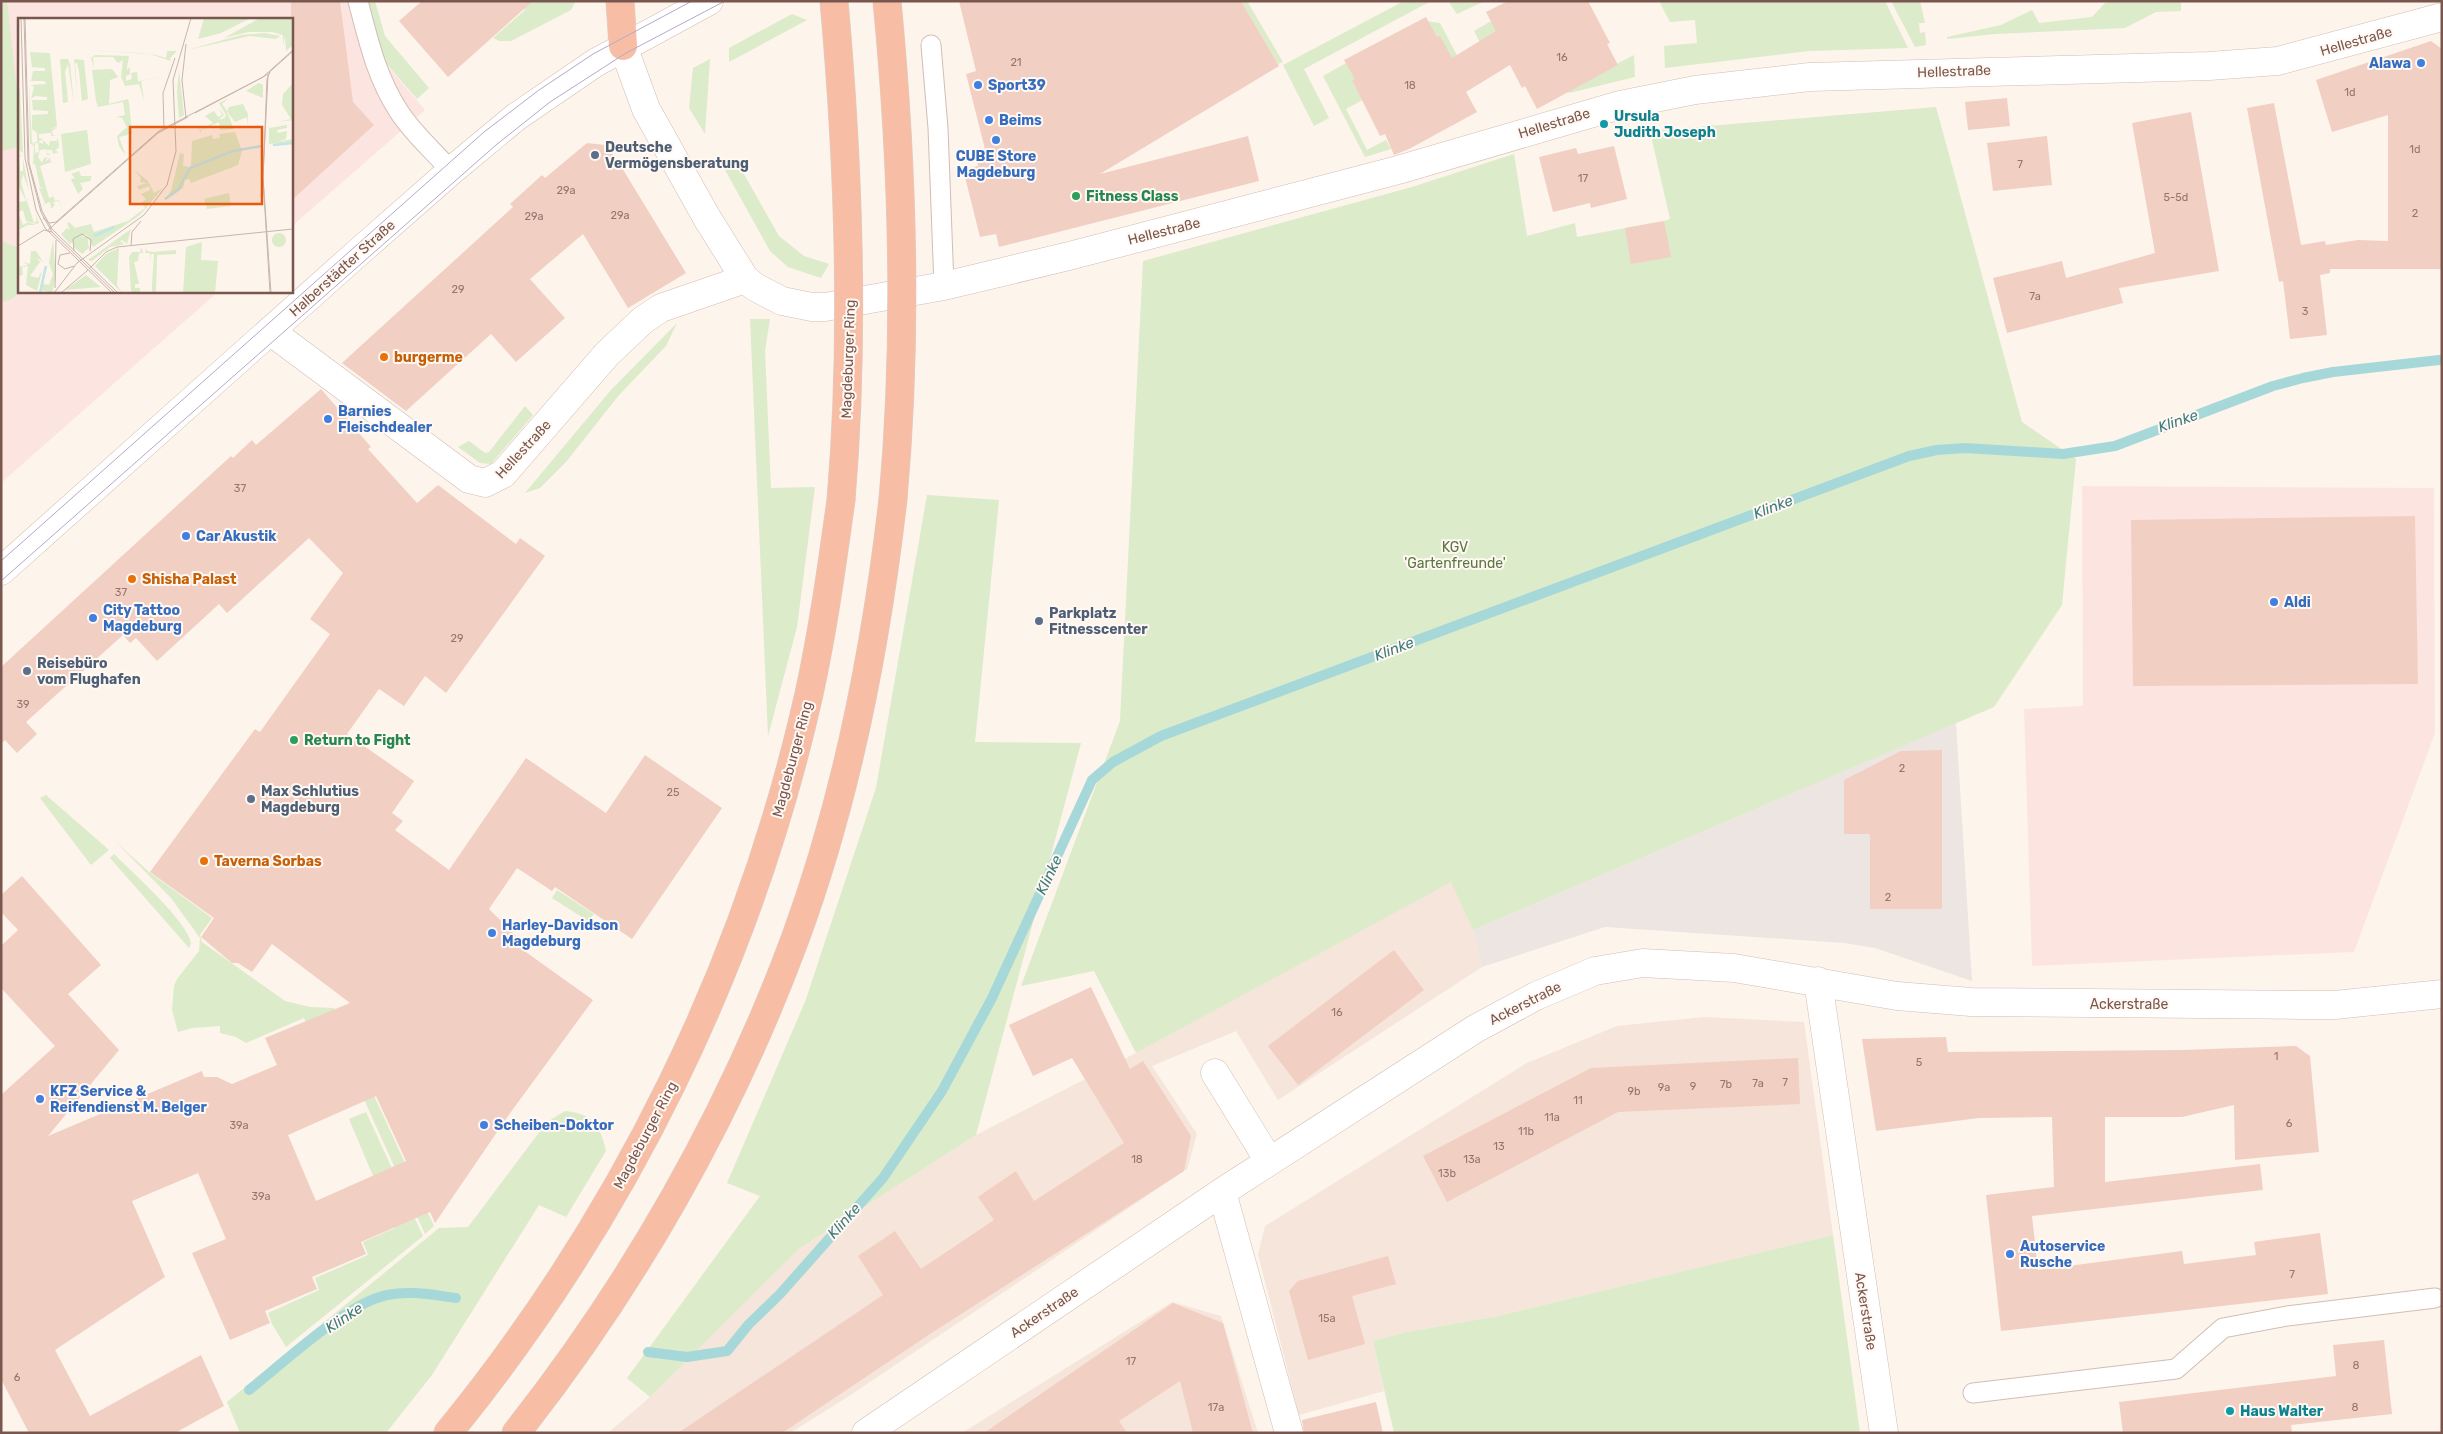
<svg xmlns="http://www.w3.org/2000/svg" width="2443" height="1434" viewBox="0 0 2443 1434" font-family="Rubik,sans-serif">
<rect width="100%" height="100%" fill="#fdf4ec"/>
<path fill="#f5e5da" d="M1451,881L1473,930L1482,967L1278,1100L1236,1031L1152,1066L1197,1134L1187,1169L846,1398L790,1433H608L650,1397L800,1248L976,1135L1136,1053Z
M1704,1017L1804,1022L1833,1235L1498,1316L1407,1332L1373,1341L1384,1391L1299,1415L1258,1254L1265,1226L1527,1063L1617,1026Z
M1172,1302L1221,1316L1258,1433H962Z"/>
<path fill="#fce5e0" d="M1,1H366L384,62L425,110L291,227V19H19V291H219L1,483Z
M2082,486L2434,488L2435,733L2354,952L2032,966L2024,709L2083,706Z"/>
<path fill="#ede5e1" d="M1956,723L1972,981L1875,948L1844,943L1605,927L1482,967L1473,930Z"/>
<path fill="#dcebc9" d="M1,1H7L19,108V147L1,151Z
M367,1H375L385,36L429,88L417,99L384,61Z
M518,1H576L571,10L511,41H499L493,38L525,10Z
M1241,1H1247L1283,62L1278,64Z
M1404,1H1431L1304,69L1329,118L1314,126L1283,65Z
M1448,1H1485L1457,14Z
M1663,1H1885L1908,48L1809,51L1665,68L1664,46L1697,43L1695,20L1670,22L1660,3Z
M1891,1H1920L1925,23H1919L1920,33L1925,32L1926,45L1915,47Z
M2111,1H2181V11L2156,12L2125,28L1995,34L1947,39V37L2001,25L2032,10L2039,23L2092,17L2105,3Z
M792,14L807,20L729,62V48Z
M1493,20L1511,55L1452,70L1426,21L1440,23L1462,65L1485,52L1474,31Z
M1634,55L1635,77L1569,93L1567,90Z
M710,59L705,134L689,108L693,68Z
M1348,62L1366,98L1346,109L1367,150L1386,140L1391,149L1365,157L1323,76Z
M1936,107L2022,422L2076,459L2062,605L1994,707L1473,930L1451,882L1136,1053L1094,971L1021,986L1120,721L1143,261L1412,187L1514,154L1527,236L1575,223L1577,237L1664,221L1670,219L1650,131Z
M736,160L779,236L804,256L829,264L821,278L788,267L770,251L720,161Z
M1,241L19,248V291H22L10,300L1,302Z
M750,319H770L765,351L771,488L815,487L797,627L768,736Z
M677,323L666,346L619,395L566,462L540,488L525,493L611,390Z
M525,406L533,415L491,464L480,463L458,447L469,441L485,453L489,452Z
M927,495L999,500L975,742L1081,743L976,1135L800,1248L650,1397L627,1378L760,1196L727,1183L805,1002L876,788Z
M46,795L109,850L91,865L40,798Z
M116,842L149,872L212,918L200,935L202,942L285,1001L310,1007L334,1008L340,1023L315,1041L304,1018L246,1043L236,1037L220,1033V1026L192,1028L178,1032L172,1010L174,986L177,979L199,951L200,938L171,898Z
M114,854C131,871 188,922 191,943L189,948L110,858Z
M557,890L594,914L588,921L552,898Z
M341,1024L434,1226L425,1234L332,1029Z
M565,1111C593,1114 600,1125 606,1151L566,1217L539,1205L432,1375L386,1433H240L227,1402L439,1228L468,1227L547,1122Z
M366,1112L423,1236L286,1347L272,1324L268,1313L319,1290L315,1278L368,1255L363,1242L395,1228L349,1119Z
M1833,1235L1860,1433H1394L1373,1341L1407,1332L1498,1316Z"/>
<g fill="none" stroke-linecap="round" stroke-linejoin="round">
<path stroke="#a6d8d9" stroke-width="10" d="M648,1352L687,1357L727,1351L749,1324L780,1294L883,1178L942,1091L992,998L1092,780L1113,762L1161,736L1909,456L1937,450L1965,448L2063,454L2115,446L2273,386L2303,378L2333,372L2439,360
M249,1390C285,1362 345,1304 387,1295C410,1290 433,1295 456,1298"/>
</g>
<path fill="#f2cfc3" fill-rule="evenodd" d="M291,1H340L353,102L374,125L291,201Z
M422,1H533L448,77L399,21Z
M959,1H1241L1279,66L1100,174L1248,136L1259,181L999,247L996,234L980,237L963,169L978,166L976,156L986,153L966,74L976,71Z
M1508,1H1588L1610,43L1607,44L1618,65L1537,109L1525,86L1522,88L1510,65L1466,92L1477,112L1409,149L1394,155L1385,134L1380,136L1352,80L1355,79L1344,60L1426,17L1437,37L1440,36L1452,58L1496,31L1486,12Z
M2431,41L2442,49V269H2330V273L2320,275L2327,335L2290,339L2283,281L2279,282L2247,108L2274,103L2301,245L2325,241L2326,245L2358,240L2388,241V115L2332,132L2316,80Z
M2007,98L2010,126L1968,130L1965,102Z
M2191,112L2219,271L2119,288L2123,303L2007,333L1993,278L2062,261L2066,278L2155,253L2132,123Z
M2047,136L2052,185L1993,191L1987,143Z
M587,143L605,145L616,158L686,273L628,308L583,234L530,279L565,318L516,362L491,334L406,411L342,363L513,207L510,204L542,175L545,178Z
M1614,146L1627,199L1591,208L1590,203L1553,212L1539,157L1576,148L1578,154Z
M1664,221L1671,257L1631,264L1625,228Z
M321,389L371,447L368,449L417,503L438,485L516,544L520,538L545,556L446,693L425,676L404,706L379,689L347,734L414,781L392,813L403,821L395,830L449,870L526,758L606,813L645,755L722,808L632,939L555,887L552,891L517,868L489,909L521,941L516,945L593,1000L508,1116L435,1223L430,1212L361,1242L366,1254L312,1277L317,1289L265,1311L270,1323L230,1340L192,1253L226,1239L198,1173L132,1201L165,1277L55,1350L90,1416L201,1355L224,1406L175,1433H29L1,1379V1095L55,1046L1,988V946L18,930L1,912V895L22,876L101,965L68,994L119,1050L48,1136L202,1071L204,1077H217L232,1084L277,1065L265,1038L350,1003L272,944L252,972L238,963H232L201,937L214,918L150,872L255,729L260,732L330,634L310,619L343,573L309,538L227,613L219,604L157,661L136,638L130,643L123,635L26,722L37,734L17,753L5,740L1,744V667L231,456L233,458L252,440L256,445ZM376,1096L406,1161L316,1201L288,1135Z
M2415,516L2418,684L2133,686L2131,520Z
M1942,750V909H1870V834H1844V780L1901,751Z
M1394,950L1424,990L1298,1085L1268,1046Z
M1091,987L1130,1069L1143,1061L1191,1136L1184,1171L933,1332L782,1433H678L883,1295L858,1256L895,1231L921,1269L994,1220L978,1197L1016,1171L1034,1201L1124,1143L1072,1058L1033,1076L1009,1025Z
M1946,1037L1948,1052L2182,1050L2296,1046L2310,1056L2319,1152L2235,1160L2234,1105L2182,1117H2105V1182L2260,1164L2263,1190L2032,1216L2038,1270L2182,1251L2184,1264L2256,1255L2254,1242L2320,1233L2328,1294L2001,1331L1986,1195L2054,1187L2052,1117L1979,1118L1876,1131L1862,1039Z
M1798,1058L1800,1104L1618,1112L1447,1202L1423,1156L1591,1068Z
M1388,1256L1396,1284L1352,1296L1365,1344L1308,1360L1289,1291L1298,1281Z
M1173,1303L1223,1323L1253,1433H1193L1180,1381L1119,1421L1127,1433H984Z
M2384,1340L2392,1414L2291,1425L2292,1433H2123L2119,1402L2336,1376L2333,1345Z
M1376,1402L1383,1433H1304L1302,1420Z"/>
<g fill="none" stroke-linecap="round" stroke-linejoin="round">
<defs>
<path id="service" d="M358,1C368,39 376,76 398,110C412,133 433,150 451,171
M931,45L938,128L944,286
M1973,1393L2176,1369L2223,1328L2287,1316L2435,1298"/>
<path id="minor" d="M623,46L646,109L707,218L745,279L755,287L782,301L812,307H825L944,286L1069,256L1398,170L1620,105L1695,90L1810,77L2209,66L2278,61L2442,17
M270,331L469,479L485,483L503,474L607,354L643,320L661,308L745,279
M1818,981L1884,1433
M1215,1073L1269,1161
M1222,1192L1289,1433
M866,1433L1222,1192L1475,1029L1536,996L1595,971L1643,963L1734,968L1897,996L1971,1002L2302,1005H2335L2442,994"/>
<path id="secondary" d="M1,571L361,250L451,171L516,117L595,63L709,1"/>
<path id="trunk" d="M620,1L623,46
M448,1433C624,1217 748,965 809,694C823,630 832,565 841,500
M516,1433C633,1285 729,1117 795,939C847,798 876,648 893,499"/>
</defs>
<use href="#service" stroke="#d2bdb3" stroke-width="21"/>
<use href="#minor" stroke="#d2bdb3" stroke-width="29"/>
<use href="#secondary" stroke="#d5bcb0" stroke-width="29"/>
<use href="#trunk" stroke="#d9d0cd" stroke-width="29"/>
<use href="#service" stroke="#fff" stroke-width="19"/>
<use href="#minor" stroke="#fff" stroke-width="28"/>
<use href="#secondary" stroke="#fff" stroke-width="28"/>
<use href="#trunk" stroke="#f8bea5" stroke-width="28"/>
<path stroke="#b5a8c8" stroke-width="1" d="M1,561L484,132L539,90L593,54L692,1
M1,581L496,145L550,102L626,53L725,1"/>
<defs>
<path id="trunk-bridge" d="M834,1C849,168 855,334 841,500
M887,1C903,167 908,333 893,499"/>
</defs>
<use href="#trunk-bridge" stroke="#d9d0cd" stroke-width="29" stroke-linecap="butt"/>
<use href="#trunk-bridge" stroke="#f8bea5" stroke-width="28"/>
</g>
<g fill="#3f7fe0" stroke="#fff8f3" stroke-width="2">
<circle cx="2421" cy="63" r="5"/>
<circle cx="978" cy="85" r="5"/>
<circle cx="989" cy="120" r="5"/>
<circle cx="996" cy="140" r="5"/>
<circle cx="328" cy="419" r="5"/>
<circle cx="186" cy="536" r="5"/>
<circle cx="2274" cy="602" r="5"/>
<circle cx="93" cy="618" r="5"/>
<circle cx="492" cy="933" r="5"/>
<circle cx="40" cy="1099" r="5"/>
<circle cx="484" cy="1125" r="5"/>
<circle cx="2010" cy="1254" r="5"/>
</g>
<g fill="#0f9aa8" stroke="#fff8f3" stroke-width="2">
<circle cx="1604" cy="124" r="5"/>
<circle cx="2230" cy="1411" r="5"/>
</g>
<g fill="#5c6f8a" stroke="#fff8f3" stroke-width="2">
<circle cx="595" cy="155" r="5"/>
<circle cx="1039" cy="621" r="5"/>
<circle cx="27" cy="671" r="5"/>
<circle cx="251" cy="799" r="5"/>
</g>
<g fill="#2e9e5b" stroke="#fff8f3" stroke-width="2">
<circle cx="1076" cy="196" r="5"/>
<circle cx="294" cy="740" r="5"/>
</g>
<g fill="#e8710a" stroke="#fff8f3" stroke-width="2">
<circle cx="384" cy="357" r="5"/>
<circle cx="132" cy="579" r="5"/>
<circle cx="204" cy="861" r="5"/>
</g>
<g text-anchor="middle" stroke-width="4" stroke-linejoin="round" paint-order="stroke">
<g font-size="11" fill="#97756b">
<text x="1562" y="61">16</text>
<text x="1016" y="66">21</text>
<text x="1410" y="89">18</text>
<text x="2350" y="96">1d</text>
<text x="2415" y="153">1d</text>
<text x="2020" y="168">7</text>
<text x="1583" y="182">17</text>
<text x="566" y="194">29a</text>
<text x="2176" y="201">5-5d</text>
<text x="2415" y="217">2</text>
<text x="620" y="219">29a</text>
<text x="534" y="220">29a</text>
<text x="458" y="293">29</text>
<text x="2035" y="300">7a</text>
<text x="2305" y="315">3</text>
<text x="240" y="492">37</text>
<text x="121" y="596">37</text>
<text x="457" y="642">29</text>
<text x="23" y="708">39</text>
<text x="1902" y="772">2</text>
<text x="673" y="796">25</text>
<text x="1888" y="901">2</text>
<text x="1337" y="1016">16</text>
<text x="2276" y="1060">1</text>
<text x="1919" y="1066">5</text>
<text x="1785" y="1086">7</text>
<text x="1758" y="1087">7a</text>
<text x="1726" y="1088">7b</text>
<text x="1693" y="1090">9</text>
<text x="1664" y="1091">9a</text>
<text x="1634" y="1095">9b</text>
<text x="1578" y="1104">11</text>
<text x="1552" y="1121">11a</text>
<text x="2289" y="1127">6</text>
<text x="239" y="1129">39a</text>
<text x="1526" y="1135">11b</text>
<text x="1499" y="1150">13</text>
<text x="1137" y="1163">18</text>
<text x="1472" y="1163">13a</text>
<text x="1447" y="1177">13b</text>
<text x="261" y="1200">39a</text>
<text x="2292" y="1278">7</text>
<text x="1327" y="1322">15a</text>
<text x="1131" y="1365">17</text>
<text x="2356" y="1369">8</text>
<text x="17" y="1381">6</text>
<text x="1216" y="1411">17a</text>
<text x="2355" y="1411">8</text>
</g>
<g font-size="14" fill="#79574e" stroke="#fff8f3">
<text transform="translate(2356 41) rotate(-16)" y="5">Hellestraße</text>
<text transform="translate(1954 71) rotate(-2)" y="5">Hellestraße</text>
<text transform="translate(1554 123) rotate(-17)" y="5">Hellestraße</text>
<text transform="translate(1164 231) rotate(-14)" y="5">Hellestraße</text>
<text transform="translate(342 268) rotate(-42)" y="5">Halberstädter Straße</text>
<text transform="translate(848 359) rotate(-88)" y="5">Magdeburger Ring</text>
<text transform="translate(523 449) rotate(-47)" y="5">Hellestraße</text>
<text transform="translate(792 759) rotate(-75)" y="5">Magdeburger Ring</text>
<text transform="translate(1525 1003) rotate(-27)" y="5">Ackerstraße</text>
<text x="2129" y="1009">Ackerstraße</text>
<text transform="translate(645 1135) rotate(-62)" y="5">Magdeburger Ring</text>
<text transform="translate(1866 1311) rotate(81)" y="5">Ackerstraße</text>
<text transform="translate(1044 1312) rotate(-34)" y="5">Ackerstraße</text>
</g>
<g font-size="14" font-weight="bold" fill="#366cbe" stroke="#fff8f3" text-anchor="start">
<text x="2411" y="68" text-anchor="end">Alawa</text>
<text x="988" y="90">Sport39</text>
<text x="999" y="125">Beims</text>
<text x="996" y="161" text-anchor="middle">CUBE Store<tspan x="996" dy="16">Magdeburg</tspan></text>
<text x="338" y="416">Barnies<tspan x="338" dy="16">Fleischdealer</tspan></text>
<text x="196" y="541">Car Akustik</text>
<text x="2284" y="607">Aldi</text>
<text x="103" y="615">City Tattoo<tspan x="103" dy="16">Magdeburg</tspan></text>
<text x="502" y="930">Harley-Davidson<tspan x="502" dy="16">Magdeburg</tspan></text>
<text x="50" y="1096">KFZ Service &amp;<tspan x="50" dy="16">Reifendienst M. Belger</tspan></text>
<text x="494" y="1130">Scheiben-Doktor</text>
<text x="2020" y="1251">Autoservice<tspan x="2020" dy="16">Rusche</tspan></text>
</g>
<g font-size="14" font-weight="bold" fill="#0d838f" stroke="#fff8f3" text-anchor="start">
<text x="1614" y="121">Ursula<tspan x="1614" dy="16">Judith Joseph</tspan></text>
<text x="2240" y="1416">Haus Walter</text>
</g>
<g font-size="14" font-weight="bold" fill="#4e5e75" stroke="#fff8f3" text-anchor="start">
<text x="605" y="152">Deutsche<tspan x="605" dy="16">Vermögensberatung</tspan></text>
<text x="1049" y="618">Parkplatz<tspan x="1049" dy="16">Fitnesscenter</tspan></text>
<text x="37" y="668">Reisebüro<tspan x="37" dy="16">vom Flughafen</tspan></text>
<text x="261" y="796">Max Schlutius<tspan x="261" dy="16">Magdeburg</tspan></text>
</g>
<g font-size="14" font-weight="bold" fill="#27864d" stroke="#fff8f3" text-anchor="start">
<text x="1086" y="201">Fitness Class</text>
<text x="304" y="745">Return to Fight</text>
</g>
<g font-size="14" font-weight="bold" fill="#c56008" stroke="#fff8f3" text-anchor="start">
<text x="394" y="362">burgerme</text>
<text x="142" y="584">Shisha Palast</text>
<text x="214" y="866">Taverna Sorbas</text>
</g>
<g font-size="14" fill="#5a7942" stroke="#fff8f3">
<text x="1455" y="552">KGV<tspan x="1455" dy="16">'Gartenfreunde'</tspan></text>
</g>
<g font-size="15" font-style="italic" fill="#407c7d" stroke="#fff8f3">
<text transform="translate(2178 421) rotate(-19)" y="5">Klinke</text>
<text transform="translate(1773 507) rotate(-21)" y="5">Klinke</text>
<text transform="translate(1394 649) rotate(-21)" y="5">Klinke</text>
<text transform="translate(1049 875) rotate(-65)" y="5">Klinke</text>
<text transform="translate(844 1221) rotate(-48)" y="5">Klinke</text>
<text transform="translate(344 1318) rotate(-34)" y="5">Klinke</text>
</g>
</g>
<g transform="translate(18 18)">
<rect width="275" height="275" fill="#fdf4ec"/>
<path d="M186,0H233L203,15L180,21ZM242,0H275V27L268,33L267,18L265,27V17L254,14H230L206,20ZM247,15L262,18L258,21L232,18L169,32L223,17ZM67,32L124,35L138,37L148,40L149,33H159L152,40L153,43L132,36ZM12,34L32,35L39,109L31,111L39,110L34,113L35,117H39L33,118V115L21,116V120L25,121L20,124L25,126V122L31,128L32,123H39V120H34H40L41,129L37,133L41,134L35,136L34,132H29V135L33,136L29,137L28,131L22,132L20,139L24,145L26,140L30,139L27,144L32,140L33,144L37,143L22,148L31,180L35,179L33,172L37,183L41,182L45,193L41,183L35,184L37,187L33,191L32,184L25,187L27,185L21,170L26,169H22L17,146H15L16,128L13,127L17,126V135L21,134L20,125L12,126L11,67L14,125L19,124V115L14,111V97L30,96V93L15,92L14,82H29V79L17,78L13,81L16,69L13,67L28,66L26,63H13L15,53H27V50L14,49ZM77,37L111,38L109,49V52L112,49V56L108,58V63L114,61L113,55L119,54L120,64L121,63L145,58L123,63L126,82L121,66L107,68L103,59L105,42L100,45L95,39H75L76,50L73,40ZM42,41H50L52,46L56,87L50,46L47,54L50,84L45,85ZM56,41L66,42L70,81L64,83L61,53L59,45H57L60,87ZM94,51L100,59L92,62L91,86L110,81L111,85L114,116L101,119L108,138L101,128L99,118L109,109L104,100L98,99L107,97L105,84L80,89L78,83L74,52ZM161,52L166,97L161,100L159,74ZM241,65L245,67V80L228,73ZM275,65V102L260,104L273,101L264,87L265,76ZM0,68L2,72L5,135L0,132ZM211,80L204,86L209,93L211,89L225,86L230,96V109L217,111L230,108L229,99L217,104L208,92L216,111L202,112L201,104L183,112V115L177,105L182,112L195,105L187,98L196,93L200,99L204,97L201,91L206,97L200,102L207,100L208,97L201,85ZM269,107V110L259,112L260,115L269,113L268,121L259,124L275,121V124L251,126V110ZM69,112L73,146L47,154L43,116ZM217,114L224,133L220,147L173,165L171,161L167,162L165,170L146,183L153,173L162,135L166,136L165,148L171,149L169,157L173,147L174,123L194,117L195,121L202,120L201,116ZM5,136L1,139L2,153H5V141L11,173L5,156L3,164L8,182L12,181L8,183L0,167V138ZM115,151L130,163L136,175L145,170L122,197L75,229L68,216L52,226L43,216L49,210L52,212L49,205L51,204L57,210L73,206L76,214L110,203L127,190L124,184L128,181L123,176L132,172L131,168L121,172L119,168L129,165L122,164L123,160ZM61,153L63,158H74L72,163L62,165L65,171L60,176L53,161L57,160L53,156ZM211,175L213,188L189,191L186,181ZM9,183L16,205L19,203L17,195L21,205L19,206L8,203L5,192L0,194L5,207L10,204L18,207H9L1,212L2,219L0,216V184ZM113,211L109,226L104,222L102,223L106,226L92,229L74,243L70,242ZM254 222a7 7 0 1 1 14 0a7 7 0 1 1-14 0ZM69,218L71,230L64,236L56,229V221ZM35,222L38,259L34,275L23,272L21,275L27,248L25,266L31,267L35,256L31,245ZM184,224L183,242L200,243L197,275H165L168,229ZM101,230L99,267L104,275L77,248L88,236ZM122,230L124,231L125,235H121L120,243L116,244L121,266H117V270H122V275H117L113,273L111,239L114,234H123ZM128,230L129,233L135,234L158,232V236L139,237L138,275H134V267L136,236H133L132,244V235H127ZM13,233H18L25,244L18,239L22,244L12,258L20,260L24,253L19,273L8,267L10,248L4,249L5,257L1,258L0,253V249L10,247L5,244L12,246ZM68,257L83,269L47,272Z" fill="#dcebc9"/>
<path fill="none" stroke="#bfe7e7" stroke-width="2.5" d="M255,127L275,125M147,181L160,172L172,150L215,133L244,128M76,218L96,209M22,275L28,248"/>
<path fill="none" stroke="#c8b5ad" stroke-width="1" d="M3,0L7,140L18,192L27,210L94,275M6,0L10,144L23,194L34,214L97,275M7,0L11,145L24,193L34,211L100,275M252,54L249,61L245,160L252,275M250,56L245,159L253,275M177,95L247,58L275,33M168,100L164,62L168,26M146,111L145,75L157,40M25,200L31,205L38,204L141,113L245,59L275,32M29,213L140,115L170,99M0,228L26,212L34,214M113,228L114,214L123,203M56,233L55,221L64,216L73,222L72,233M52,235L42,237L40,246L47,251L56,248M72,250L88,234L99,229L275,211M37,270L38,222M36,275L59,245L126,197L149,167L158,133L155,62L173,0M43,275L70,252"/>
<path fill="#e8590c" fill-opacity="0.15" stroke="#e8590c" stroke-width="2.5" d="M112,109H244V186H112Z"/>
<rect width="275" height="275" fill="none" stroke="#79574e" stroke-width="2.5"/>
</g>
<rect width="2443" height="1434" fill="none" stroke="#79574e" stroke-width="5"/>
</svg>
